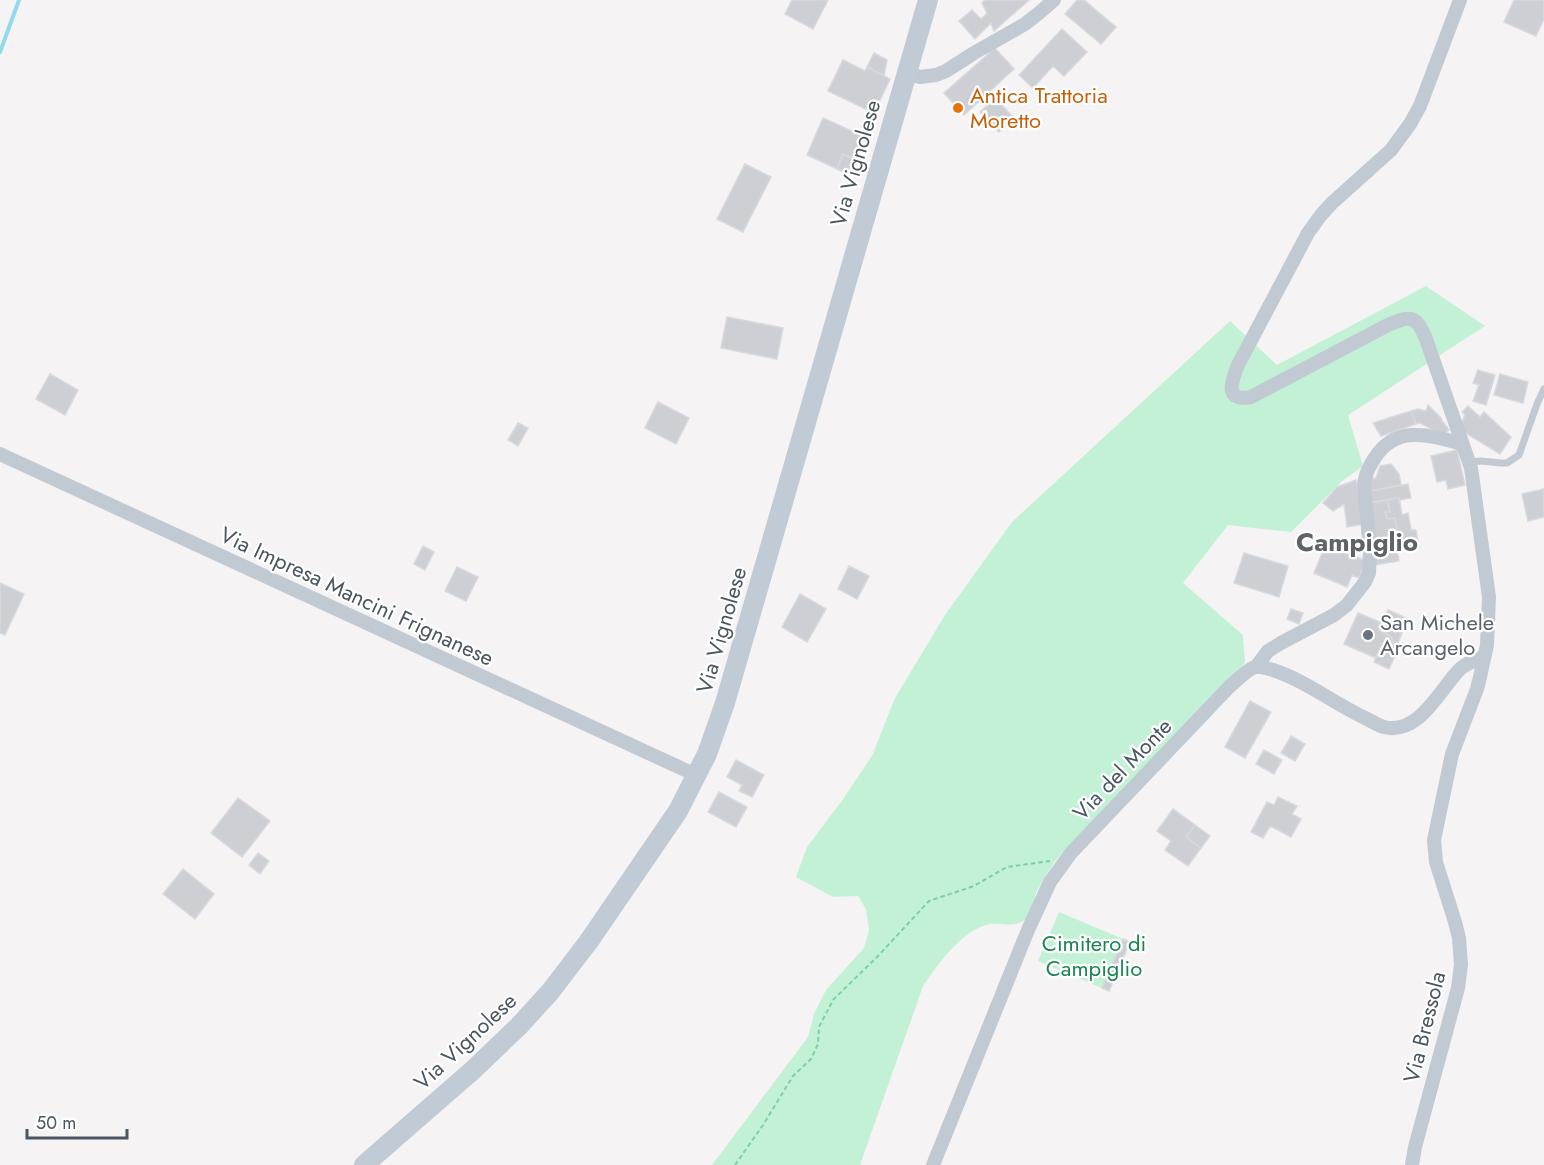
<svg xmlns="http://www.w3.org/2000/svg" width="1544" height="1165" viewBox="0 0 1544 1165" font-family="Jost,sans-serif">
<rect width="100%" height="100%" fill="#f5f3f3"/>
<path fill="#c3f1d5" d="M1426,286L1485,326L1348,415L1363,466L1342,481L1291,532L1228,525L1183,583L1243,635L1245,663L1055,861C1049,871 1041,882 1036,893C1033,902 1034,912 1026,919C1015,928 1002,923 990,924C964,928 937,965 923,986L860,1165H712L808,1037L814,1014L826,990L864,948L869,930L866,909L858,896L833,897L796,877L807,847L841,802L872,756L895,698L945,615L1012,522L1230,321L1277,365Z
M1059,912L1130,942L1109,991L1038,961Z"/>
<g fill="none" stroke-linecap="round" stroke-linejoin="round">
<path stroke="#90daee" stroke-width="4" d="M0,52L19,0"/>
</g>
<path fill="#cdcfd5" stroke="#d7d9de" stroke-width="1.5" d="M792,0H828L813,29L785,14Z
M985,0H1029L994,31L991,23L975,39L959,21L972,10L981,19L987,13L982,3Z
M1077,0H1084L1116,27L1101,44L1065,14Z
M1514,0H1544V19L1536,36L1504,22Z
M1062,29L1087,52L1064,76L1053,66L1033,88L1019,75Z
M995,48L1014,69L964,115L944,93Z
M874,53L887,60L884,76L867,67Z
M843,60L865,71L867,67L890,79L874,113L828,91Z
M995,98L1014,118L999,132L980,112Z
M823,118L865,137L854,159L843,154L837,169L807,155Z
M843,154L854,159L848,174L837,169Z
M745,164L771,177L743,232L717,219Z
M727,317L783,328L777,359L721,348Z
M1478,370L1495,375L1486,405L1473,401L1479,385L1473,383Z
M50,374L78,390L65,415L36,399Z
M1500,374L1528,382L1523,403L1494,395Z
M658,402L689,418L676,444L645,428Z
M1428,405L1441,418L1442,421L1449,430L1443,435L1420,423L1416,424L1411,411L1418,409L1426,411Z
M1468,406L1480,417L1484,412L1511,437L1500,454L1459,429L1465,415L1462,412Z
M1411,411L1416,424L1381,436L1373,423Z
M518,423L528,428L518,446L508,440Z
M1457,450L1465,485L1448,489L1446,480L1437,482L1431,456Z
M1391,464L1399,474L1401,485L1370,491L1368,479L1376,478L1380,466Z
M1356,480L1365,524L1347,527L1344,504L1333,511L1323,503L1337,487Z
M1408,484L1411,498L1399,500V498L1371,502L1370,491Z
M1544,489V517L1528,521L1522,494Z
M1399,498L1402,515L1408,513L1411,530H1416L1419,547L1397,550L1396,544L1400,543L1395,518L1387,519L1385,512H1390L1387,500Z
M1387,500L1390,512H1385L1387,519L1395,518L1400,543L1396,544L1399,561L1375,565L1370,503Z
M1326,544L1366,561L1359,578L1352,575L1347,587L1314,573Z
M423,546L434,552L425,570L414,564Z
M1244,553L1288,566L1279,597L1234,583Z
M849,566L869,576L857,599L838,589Z
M457,567L478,577L466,601L445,591Z
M0,583L24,594L5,635L0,633Z
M800,594L826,609L807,642L782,627Z
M1291,609L1303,613L1299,624L1287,619Z
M1388,610L1408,619L1394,652L1390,650L1393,645L1392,638L1387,634L1379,630Z
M1358,613L1382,623L1379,630L1390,636L1393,641V645L1390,650L1381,646L1376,658L1344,644Z
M1381,646L1396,653L1389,669L1374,662Z
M1250,701L1271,712L1245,758L1225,747Z
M1291,736L1305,744L1295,761L1281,753Z
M1264,750L1282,760L1274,774L1256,764Z
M736,760L764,775L752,797L739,791L742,785L727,777Z
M719,792L747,807L736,827L708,812Z
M1278,797L1297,806L1292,814L1301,819L1291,837L1270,826L1263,838L1251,832L1267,802L1274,805Z
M238,798L270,821L242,857L211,833Z
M1173,809L1195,825L1186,837L1201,848L1188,866L1165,850L1171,841L1157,831Z
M1195,825L1210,836L1201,848L1186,837Z
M258,853L269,861L260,874L249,865Z
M183,869L214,894L195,919L163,894Z
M1123,939L1130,942L1109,991L1102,988Z"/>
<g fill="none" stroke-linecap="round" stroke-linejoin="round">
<path stroke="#7ad0a6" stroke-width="2" stroke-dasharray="4.5 3" stroke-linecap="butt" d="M735,1165L763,1125L793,1076L811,1059L818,1044L819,1027L833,1000L878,956L929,901L974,886L1007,867L1050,861"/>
<path stroke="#c1cad2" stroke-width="7" d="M1469,462L1481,461L1501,463H1507L1519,455L1537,404L1544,389"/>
<path stroke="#c1cad2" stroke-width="14" d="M907,73L920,77L936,75L946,71L974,53L1025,24L1039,13L1054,0
M0,454L696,775
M1256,667L1268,651L1281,643L1334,615L1347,605L1365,582L1369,573L1370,551L1364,485C1365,475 1368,468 1374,459C1396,424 1429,435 1462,444
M933,1165L1028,930L1050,882L1071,853L1230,686C1236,681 1248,669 1255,667C1260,666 1269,669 1273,670C1306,681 1332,702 1363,717C1370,720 1377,725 1384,727C1419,736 1440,689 1460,669C1467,663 1475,660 1484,657
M1412,1165L1415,1147L1458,988L1461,965L1459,938L1455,922L1436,862L1434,840L1452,754L1477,689L1480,677L1487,645L1489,597L1471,468L1426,339C1416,315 1411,315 1388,325L1251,397C1224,402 1231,382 1238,365L1308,233L1321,215L1332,203L1391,150L1410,124L1420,106L1460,0"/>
<path stroke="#c1cbd6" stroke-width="20" d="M364,1165L473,1070L519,1026L550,992L589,941L678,811L707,754L725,703L928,0"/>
</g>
<circle fill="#e8710a" stroke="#fff" stroke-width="2" cx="958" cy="108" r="6"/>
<circle fill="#6b7280" stroke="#fff" stroke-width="2" cx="1368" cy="635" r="6"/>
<g text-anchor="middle" stroke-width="4.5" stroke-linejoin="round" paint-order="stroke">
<g font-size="22" fill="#c56008" stroke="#fff" text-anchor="start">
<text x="970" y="103">Antica Trattoria<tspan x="970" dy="25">Moretto</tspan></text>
</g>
<g font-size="22" fill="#4a5661" stroke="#fff">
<text transform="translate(855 163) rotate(-74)" y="8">Via Vignolese</text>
<text transform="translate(357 596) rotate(25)" y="8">Via Impresa Mancini Frignanese</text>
<text transform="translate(721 630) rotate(-74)" y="8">Via Vignolese</text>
<text transform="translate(1122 769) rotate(-46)" y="8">Via del Monte</text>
<text transform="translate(1424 1027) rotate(-76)" y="8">Via Bressola</text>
<text transform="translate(465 1041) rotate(-43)" y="8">Via Vignolese</text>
</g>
<g font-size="22" fill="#5b616d" stroke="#fff" text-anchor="start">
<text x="1380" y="630">San Michele<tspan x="1380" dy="25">Arcangelo</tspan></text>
</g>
<g font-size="22" fill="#17864f" stroke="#fff">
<text x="1094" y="951">Cimitero di<tspan x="1094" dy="25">Campiglio</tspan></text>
</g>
<g font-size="26" font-weight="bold" fill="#5f6368" stroke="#fff">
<text x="1357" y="551">Campiglio</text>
</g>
</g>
<path d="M27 1129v9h100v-9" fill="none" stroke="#4a5661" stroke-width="3"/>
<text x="36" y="1129" font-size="18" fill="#4a5661" stroke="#ffffff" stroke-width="4.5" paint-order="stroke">50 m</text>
</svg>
